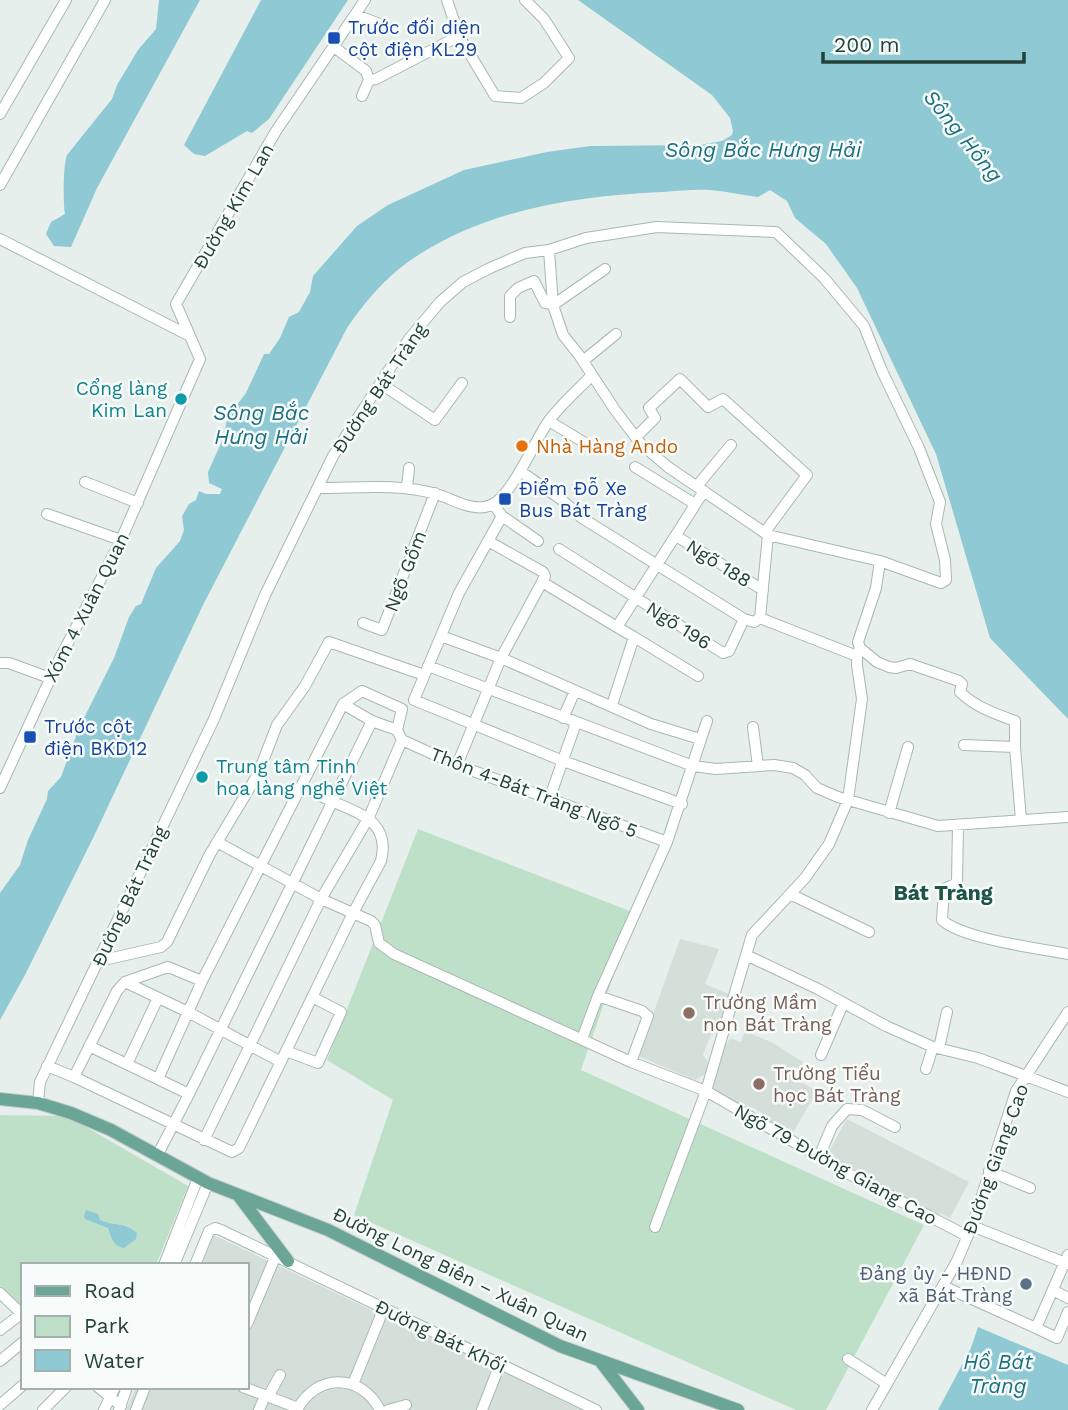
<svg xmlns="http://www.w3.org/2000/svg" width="1068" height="1410" viewBox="0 0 1068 1410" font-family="'Work Sans',sans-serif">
<rect width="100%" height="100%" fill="#e6efeb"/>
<path fill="#d4dfda" d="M680,939L719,949L705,984L731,995L719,1031L711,1035L703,1055L708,1062L705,1074L695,1080L638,1056Z
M745,1031L773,1043L803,1062L797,1080L817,1091L792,1134L763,1119L762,1113L752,1107L746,1108L712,1089L724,1044H727L730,1038L741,1042Z
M847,1119L969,1182L950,1218L940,1213L938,1215L827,1155Z
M203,1230L582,1410H126L136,1387H247V1265H189Z"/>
<path fill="#bfe0c8" d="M418,829L635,913L581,1070L924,1225L826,1410H796L354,1215L393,1100L327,1060Z
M0,1115L67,1116L188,1186L156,1265H23V1308L0,1286Z"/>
<path fill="#8ec9d4" d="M159,0H200L97,188L71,247L54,246L46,234L51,222L65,214C63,202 63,165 67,155L112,99L117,85L138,50L156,29Z
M261,0H348L269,119L252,133L247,131L205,156L194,154L184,145Z
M578,0H1068V719L990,638L936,454L857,288L826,244L795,218L787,201L770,190L758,197C742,195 726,191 710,190C695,189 678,191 662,192C575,196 481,210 408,262C383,280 364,303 347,328L204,603L94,836L25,975L0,1020V893L20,865L28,840L47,799L48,791L61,777L79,728L114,658L129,617L136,606L141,604L156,568L180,541L184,530L182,516L189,504L196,500L199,491L206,494H220L222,489L209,483L208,472L222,441L228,417L246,393L264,354H269L280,338L289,317L299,312L310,292L313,276L357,226L388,205L464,170L547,152L590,146L700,145L722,141L732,135L733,131L730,118L712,95Z
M86,1210L98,1214L100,1220C115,1227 123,1221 137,1233L136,1239L124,1248C112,1245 112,1238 108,1228L85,1219L84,1215Z
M978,1327L1068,1365V1410H938L971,1348Z"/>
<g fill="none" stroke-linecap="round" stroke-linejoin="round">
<defs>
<path id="minor" d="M447,0L459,36L495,96L521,98L544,83L569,58L544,19L525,0
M356,15L393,29
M334,47L366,71L369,80L362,96
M369,80L376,79L459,36
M0,114L66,0
M0,185L105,0
M0,239L190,336
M549,250L553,305L563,335L579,355L615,410L640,443L668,467L768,535L760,618L857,656
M553,305L605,269
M510,317V296L518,288L534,281L545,303L553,304
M583,361L616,334
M380,383L435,420L462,383
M549,421L585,443
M636,437L655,418L649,408L680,379L708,407L723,399L807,475L765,532
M635,467L695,504
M520,471L562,500L582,518L744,619L754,622L760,618
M85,482L138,503
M697,486L731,445
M407,487L409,468
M319,488C357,488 398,483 436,494C453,499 474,513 491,505C512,496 534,442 548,422C560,405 578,390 592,375
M494,505L502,516L459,593L414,700L563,761L682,804
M47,514L121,540
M502,516L538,541
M676,536L763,590
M488,541L543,572L545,576L542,582
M559,549L723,653L729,651L744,619
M363,623L382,630L435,493
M441,636L501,658L651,724L700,739
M634,637L698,676
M860,648L877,662L889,667L896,668L910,664L959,681L962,684L960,692C975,707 996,714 1015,721V747L1021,820
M0,663H9L50,678
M428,666L693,766L716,769L774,765L793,768L805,775L817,788L838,797L938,826L1068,817
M343,704L362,691L402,709L397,730
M612,705L634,637L617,627L704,491
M563,718L575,691
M753,727L758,766
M402,740L457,765L667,842
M964,745L1015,747
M457,765L501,658L542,582L617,627
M0,788L56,666L121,540L200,359L176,304L276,131L365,0
M550,797L576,723
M889,813L908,747
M958,825L957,883L944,889L942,920C963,939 1037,948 1068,954
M217,842L321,899L371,921L375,925L379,943L394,954L631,1062L706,1091L849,1174L967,1236
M790,894L869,932
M99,961L161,947L167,942L210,854L258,774L277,725L305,686L329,642L424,675
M125,982L188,1012L281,1062
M598,996L642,1011L648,1016L631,1062
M1068,1012L1026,1076L1068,1092
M582,1039L598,996L667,842L707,721
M89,1046L189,1094L372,721
M939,1048L947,1012
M286,1051L318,1063L341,1012L312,997
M821,1055L843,1004
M127,1064L158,998
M47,1066L74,1077L117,991L125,982L168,967L202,981L343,704L372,721L397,730L402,740L369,817L321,899L204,1140
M926,1069L933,1047
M74,1077L232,1152L239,1148L353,913L381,861C390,824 364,815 336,803C324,798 313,792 301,786
M158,1079L202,981
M38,1103L40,1082L214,719L265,595L333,456L409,339L440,302L463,282L490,268L525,253L549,250L586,238L657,227L776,232L824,278L864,326L882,371L919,448L940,502L936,524L945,560L946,580L941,583L880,561L768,535
M158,1154L189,1094
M819,1157L832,1126L847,1109L862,1110L895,1127
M989,1171L1030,1188
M972,1226L1068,1264
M655,1227L706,1091L746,955
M164,1265L198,1178
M174,1265L208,1183
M195,1265L209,1231L215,1228L221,1230L596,1410
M943,1286L1036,1328L1068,1255
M1053,1290L1068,1298
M0,1293L23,1315
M247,1324L276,1255
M1036,1328L1057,1338L1068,1312
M0,1330L21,1314
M848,1359L887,1384
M0,1361L23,1342
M353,1384L384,1308
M98,1387L121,1406
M243,1387L298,1408
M268,1397L280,1375
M0,1405L23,1385
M43,1410L66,1387
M104,1410L115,1387
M119,1410L127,1387
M136,1410L145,1387
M259,1410L265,1396
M297,1410C316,1373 361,1373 380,1410
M388,1410L406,1405
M482,1410L500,1364
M872,1410L957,1261L972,1226L1016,1091L1026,1076L978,1058L933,1047L886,1026L818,989L746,955L752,935L805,878L829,844L848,800L862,699L857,665V656L860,648L858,642L876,588L880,561"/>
<path id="major" d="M0,1099L38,1103L71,1113L111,1130L208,1183L328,1230L560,1346L738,1410
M238,1195L288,1261
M601,1362L638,1410"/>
</defs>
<use href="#minor" stroke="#a8b8b2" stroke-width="12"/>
<use href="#major" stroke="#c2cac8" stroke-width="14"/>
<use href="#minor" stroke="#fff" stroke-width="10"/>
<use href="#major" stroke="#6aa596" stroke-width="12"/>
</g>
<g fill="#1a4fb4" stroke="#f7fbf9" stroke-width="2.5">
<rect x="327" y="31" width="14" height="14" rx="3.5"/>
<rect x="498" y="492" width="14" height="14" rx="3.5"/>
<rect x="23" y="730" width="14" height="14" rx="3.5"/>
</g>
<g fill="#0f9aa8" stroke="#f7fbf9" stroke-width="2.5">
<circle cx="181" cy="399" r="7"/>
<circle cx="202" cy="777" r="7"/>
</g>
<circle fill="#e8710a" stroke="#f7fbf9" stroke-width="2.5" cx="522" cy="446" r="7"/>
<g fill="#8d6e63" stroke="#f7fbf9" stroke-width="2.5">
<circle cx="689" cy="1013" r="7"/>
<circle cx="759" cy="1084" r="7"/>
</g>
<circle fill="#5c6f8a" stroke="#f7fbf9" stroke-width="2.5" cx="1026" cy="1284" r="7"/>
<g text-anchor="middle" stroke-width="5" stroke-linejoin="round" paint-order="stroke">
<g font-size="19" fill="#164399" stroke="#f7fbf9" text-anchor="start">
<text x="348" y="34">Trước đối diện<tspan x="348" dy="22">cột điện KL29</tspan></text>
<text x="519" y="495">Điểm Đỗ Xe<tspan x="519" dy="22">Bus Bát Tràng</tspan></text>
<text x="44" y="733">Trước cột<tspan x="44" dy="22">điện BKD12</tspan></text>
</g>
<g font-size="19" fill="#24423a" stroke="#f7fbf9">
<text transform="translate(233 206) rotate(-60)" y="7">Đường Kim Lan</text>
<text transform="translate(379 388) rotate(-56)" y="7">Đường Bát Tràng</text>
<text transform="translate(719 563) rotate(32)" y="7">Ngõ 188</text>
<text transform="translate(405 571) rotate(-69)" y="7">Ngõ Gốm</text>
<text transform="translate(86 607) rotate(-63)" y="7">Xóm 4 Xuân Quan</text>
<text transform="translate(679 625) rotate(32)" y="7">Ngõ 196</text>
<text transform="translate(534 792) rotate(21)" y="7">Thôn 4-Bát Tràng Ngõ 5</text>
<text transform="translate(129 896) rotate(-65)" y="7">Đường Bát Tràng</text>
<text transform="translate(995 1159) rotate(-70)" y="7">Đường Giang Cao</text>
<text transform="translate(836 1164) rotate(29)" y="7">Ngõ 79 Đường Giang Cao</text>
<text transform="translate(461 1274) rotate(26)" y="7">Đường Long Biên – Xuân Quan</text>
<text transform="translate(441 1336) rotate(26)" y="7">Đường Bát Khối</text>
</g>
<g font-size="19" fill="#0d838f" stroke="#f7fbf9" text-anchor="end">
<text x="167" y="395">Cổng làng<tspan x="167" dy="22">Kim Lan</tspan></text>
<text x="216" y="773" text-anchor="start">Trung tâm Tinh<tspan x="216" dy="22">hoa làng nghề Việt</tspan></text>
</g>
<g font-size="19" fill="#c56008" stroke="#f7fbf9" text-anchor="start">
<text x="536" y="453">Nhà Hàng Ando</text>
</g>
<g font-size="19" fill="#785e54" stroke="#f7fbf9" text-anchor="start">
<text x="703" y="1009">Trường Mầm<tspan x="703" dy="22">non Bát Tràng</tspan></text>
<text x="773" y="1080">Trường Tiểu<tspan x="773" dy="22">học Bát Tràng</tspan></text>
</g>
<g font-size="19" fill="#4e5e75" stroke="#f7fbf9" text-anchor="end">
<text x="1012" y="1280">Đảng ủy - HĐND<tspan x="1012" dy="22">xã Bát Tràng</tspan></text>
</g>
<g font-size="21" font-style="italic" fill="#1c6f80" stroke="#f7fbf9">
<text transform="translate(963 136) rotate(51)" y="7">Sông Hồng</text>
<text x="763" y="157">Sông Bắc Hưng Hải</text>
<text x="261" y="420">Sông Bắc<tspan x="261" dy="24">Hưng Hải</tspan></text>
<text x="998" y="1369">Hồ Bát<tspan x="998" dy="24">Tràng</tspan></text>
</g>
<g font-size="21" font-weight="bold" fill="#1f5548" stroke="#f7fbf9">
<text x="943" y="900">Bát Tràng</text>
</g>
</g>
<rect x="21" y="1263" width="228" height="126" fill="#f7fbf9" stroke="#a3b1ad" stroke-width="2"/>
<rect x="35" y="1286" width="35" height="10" fill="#6aa596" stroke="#a3b1ad" stroke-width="2"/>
<text x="84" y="1298" font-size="21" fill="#24423a">Road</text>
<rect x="35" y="1316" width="35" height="21" fill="#bfe0c8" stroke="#a3b1ad" stroke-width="2"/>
<text x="84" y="1333" font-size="21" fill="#24423a">Park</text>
<rect x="35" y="1350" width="35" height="21" fill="#8ec9d4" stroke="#a3b1ad" stroke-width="2"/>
<text x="84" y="1368" font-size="21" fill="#24423a">Water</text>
<path d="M823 52v10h201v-10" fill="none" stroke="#24423a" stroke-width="3.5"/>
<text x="834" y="52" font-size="21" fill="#24423a" stroke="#f7fbf9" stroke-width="5" paint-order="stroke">200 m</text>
</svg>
